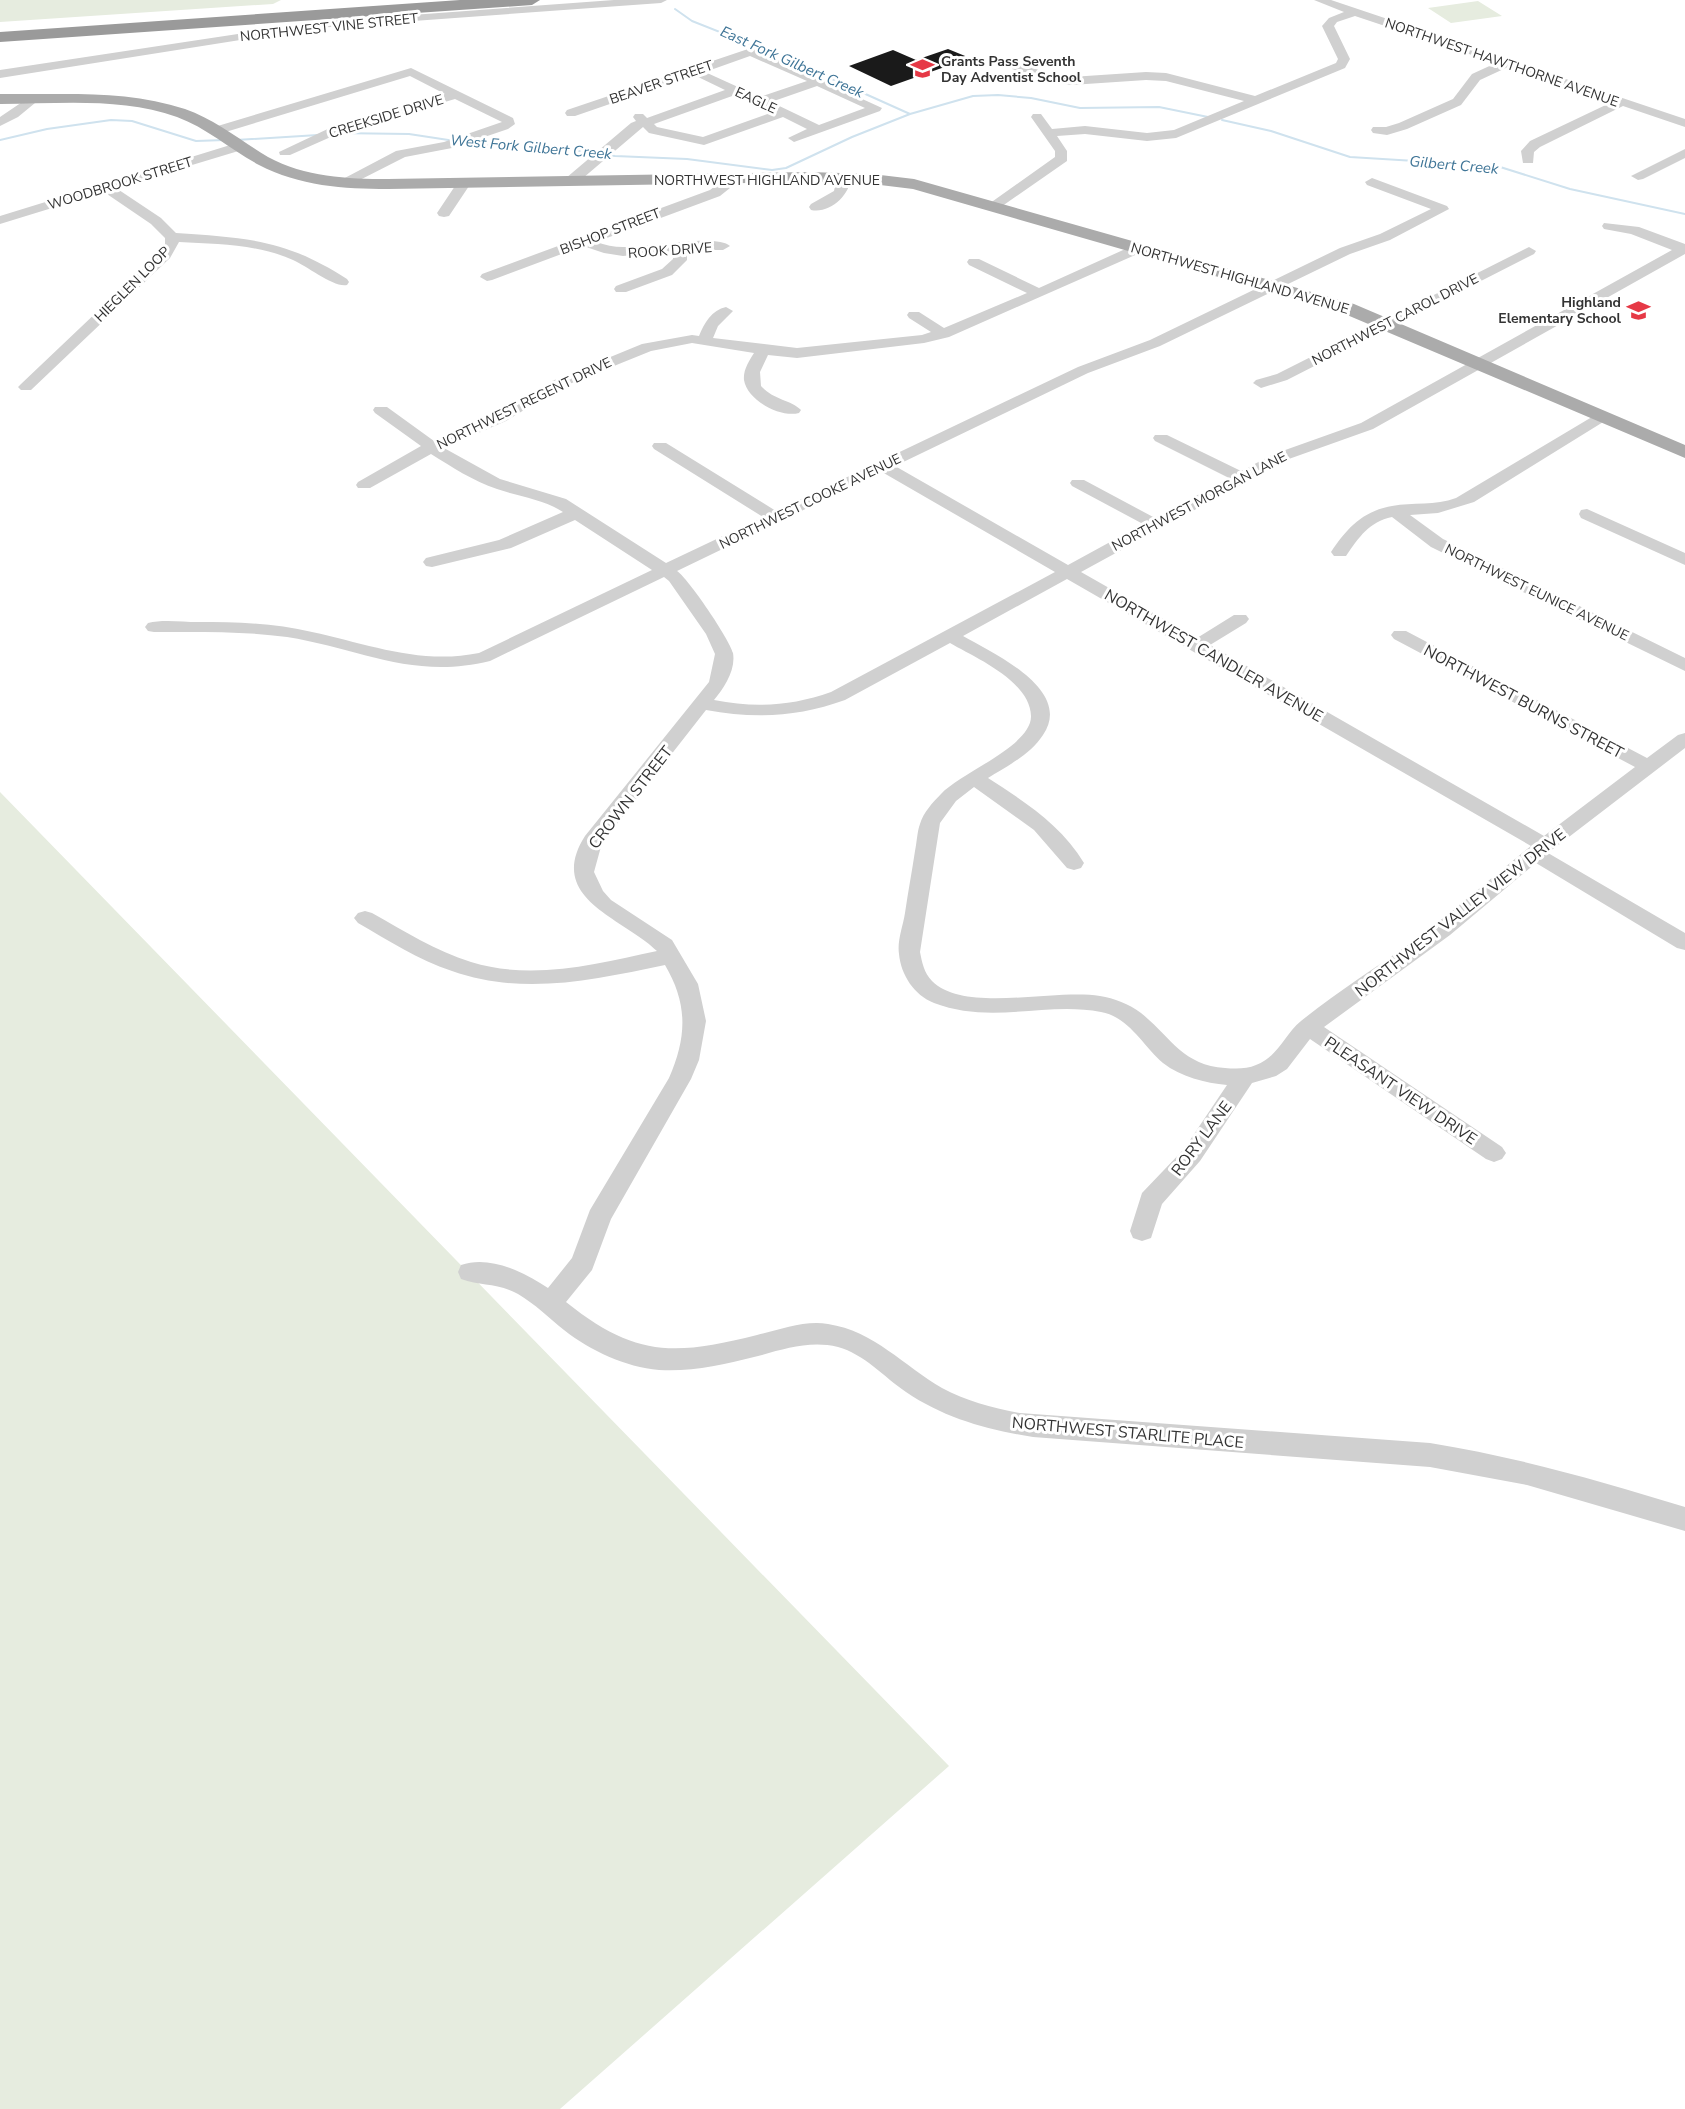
<svg xmlns="http://www.w3.org/2000/svg" width="1685" height="2109" viewBox="0 0 1685 2109" font-family="'Nunito Sans',sans-serif">
<rect width="100%" height="100%" fill="#fff"/>
<path fill="#e6ecdf" d="M0,0H281L273,4L0,22Z
M1478,1L1502,16L1451,23L1428,8Z
M0,792L949,1766L560,2109H0Z"/>
<g fill="none" stroke-linecap="round" stroke-linejoin="round">
<path stroke="#cfe2ee" stroke-width="2" d="M675,9L692,21L783,57L910,114
M1222,120L1271,131L1350,157L1497,166L1570,189L1685,214
M335,133L409,134L455,141
M0,140L47,129L111,120L132,121L196,141L225,140
M236,140L318,135
M463,142L483,145H534L615,156L687,159L772,170L786,168L852,137L910,114L973,96L998,95L1031,98L1080,108L1159,107L1208,117"/>
</g>
<path fill="#1a1a1a" d="M948,49L970,58L891,86L849,66L893,50L916,60Z"/>
<g fill="none" stroke-linecap="round" stroke-linejoin="round">
<path fill="#d0d0d0" fill-rule="evenodd" d="M614,0H667L661,3L317,28L0,78V70L317,22Z
M1314,0H1331L1685,119V127L1623,106L1540,147L1534,152L1533,163H1523L1521,151L1530,141L1612,102L1508,67L1480,80L1461,105L1407,129L1387,135L1373,133L1371,130L1373,127H1386L1399,123L1453,99L1472,74L1496,63L1355,16L1337,22L1334,26L1350,59L1345,68L1176,138L1147,141L1085,134L1057,136L1067,151V161L998,209H988L986,206L1055,157V151L1031,117L1033,114H1041L1052,129L1085,126L1147,133L1174,130L1244,101L1166,81L1146,80L1071,85L1047,81L1012,69V63L1016,62L1053,75L1071,77L1146,72L1166,73L1255,96L1336,63L1338,59L1322,26L1329,18L1344,12Z
M751,48L882,108L880,111L794,142L788,138L807,129L783,117L704,145L649,133L643,127L576,184H566L564,181L566,178L631,123L636,121L633,117L635,114H643L647,118L725,90L694,75L575,116H567L565,113L567,110ZM750,56L807,81L760,97L705,72ZM817,86L865,108L819,125L771,102ZM735,95L773,112L703,137L657,127L654,124Z
M411,68L513,118L515,124L508,129L452,148L405,157L346,187L339,183L341,180L396,151L444,142L502,122L455,99L342,132L290,155H280L279,152L334,126L445,94L410,76L219,134L215,135L209,131L211,128Z
M31,96L35,97L37,100L35,103L18,117L0,126V117Z
M240,142L246,146L245,149L116,188L161,218L176,233C247,238 285,239 347,279L349,282L347,285C334,288 307,266 293,260C257,244 218,244 179,242L170,258L31,390H21L18,387L21,384L160,252L165,245V238L151,224L104,192L0,224V216Z
M1685,149V158L1643,179L1638,180L1631,176Z
M844,173L851,177C850,195 830,214 811,210L809,207L811,204L834,191L837,177Z
M727,175L734,179L730,188L720,196L596,242C605,245 614,247 623,247C644,248 717,233 730,246L723,250H687V260L672,275L626,292H616L614,289L616,286L662,269L673,259V251L623,256L604,253L583,246L492,280L487,281L480,277L482,274L710,190L719,183L722,176Z
M1372,178L1447,206L1449,209L1390,240L1350,254L1160,346L1088,373L895,466L1068,565L1143,524L1072,486L1070,483L1072,480H1084L1155,518L1229,478L1155,441L1153,438L1155,435H1167L1241,471L1274,454L1361,423L1672,250L1631,234L1604,229L1602,226L1604,223L1639,227L1685,244V254L1373,429L1286,460L1081,572L1197,638L1234,615H1246L1249,619L1246,623L1210,645L1544,836L1635,767L1394,639L1391,635L1394,631H1406L1647,758L1678,735L1685,733V748L1548,853L1685,933V950L1677,948L1536,863L1450,935L1324,1027L1502,1147L1506,1153L1502,1159L1494,1162L1486,1159L1310,1039L1287,1069L1276,1076L1252,1083L1200,1161L1162,1204L1151,1238L1142,1241L1133,1238L1130,1231L1142,1193L1184,1149L1227,1085C1205,1083 1181,1077 1163,1063C1143,1046 1129,1017 1101,1012C1046,1001 992,1025 934,1003C914,995 901,975 899,954C897,941 903,926 905,913C908,892 912,871 915,851C917,842 917,832 920,824C923,813 933,802 941,794C960,773 1032,746 1031,716C1030,681 976,658 950,643L845,700C798,717 755,719 706,710L602,843L594,872L603,891L611,900L672,940L698,984L706,1021L699,1060L691,1079L611,1219L592,1270L566,1302C635,1357 673,1356 757,1335C780,1330 804,1320 828,1324C874,1331 904,1366 942,1388C966,1401 993,1408 1020,1413L1430,1443C1517,1457 1601,1481 1685,1507V1531L1527,1485L1430,1467L1033,1437C988,1430 944,1418 906,1392C884,1377 864,1354 838,1347C808,1340 782,1350 754,1357C723,1365 691,1372 659,1370C625,1367 591,1351 564,1330C549,1318 535,1304 518,1294C498,1283 481,1286 461,1279L458,1272L461,1265C490,1255 524,1272 548,1288L572,1258L590,1210L669,1078C687,1037 688,1004 665,965C593,980 523,996 452,971C418,960 388,940 358,923L354,918L358,913L365,911L372,913C404,931 436,951 471,962C532,981 597,964 657,951C624,918 545,899 585,836L709,682L715,654L706,634L669,581L664,577L490,661C413,680 361,649 287,637C244,631 198,632 154,632L148,631L145,627L148,623C163,619 182,622 198,622C236,622 275,623 312,632C368,644 420,665 479,653L652,570L575,520L511,548L432,567L426,566L423,562L426,558L499,540L563,512C543,499 520,497 497,489C473,481 452,467 431,454L370,488H358L356,485L358,482L421,446L375,413L373,410L375,407H387L434,441L494,415L552,381L642,344L692,335L699,336C704,323 712,310 726,307L733,311L718,326L713,338L797,348L922,335L931,332L909,318L907,315L909,312H919L944,328L1027,293L969,265L967,262L969,259H979L1039,288L1132,246H1142L1144,249L1142,252L949,337L924,343L797,358L768,355L760,372L761,386C773,400 791,400 801,410L799,413C780,418 747,400 744,380C743,370 749,361 754,353L692,343L651,351L562,387L506,421L444,448L500,479L566,499L666,563L763,517L654,449L652,446L654,443H666L776,511L1078,367L1150,340L1340,248L1380,234L1431,209L1367,185L1365,182ZM882,472L1055,572L831,692C792,706 755,708 714,700C724,688 736,670 733,653C730,640 688,578 677,571ZM1067,579L1531,846C1492,877 1455,910 1415,940C1377,967 1337,992 1301,1021C1284,1035 1278,1057 1256,1065C1247,1069 1236,1069 1225,1068C1182,1065 1171,1037 1141,1013C1129,1004 1114,998 1100,996C1055,988 965,1014 932,981C924,973 922,962 920,952L940,823L956,801L974,787L1034,830L1067,868L1074,870L1081,868L1084,863C1061,825 1025,802 988,778C1007,766 1030,755 1043,735C1074,690 993,653 963,636Z
M464,179L471,183L449,216L444,217L439,216L437,213L459,180Z
M1529,247L1536,251L1534,254L1287,380L1261,388L1253,383L1256,380L1277,374Z
M1602,411L1610,416L1608,419L1474,502L1438,513L1410,515L1443,539L1685,658V671L1431,547L1392,517C1369,522 1359,537 1346,556H1334L1331,552C1347,528 1363,511 1392,506C1413,502 1435,506 1456,498Z
M1587,509L1685,553V565L1581,518L1579,514L1581,510Z"/>
<path fill="#ababab" fill-rule="evenodd" d="M0,94C62,95 126,89 185,109C216,120 241,141 268,157C305,177 347,179 388,179L809,172L872,174L914,179L1354,304L1685,445V458L1340,312L913,189L872,184L809,182L388,189C344,189 299,186 259,165C231,150 207,128 177,117C121,97 58,104 0,104Z"/>
<path fill="#9a9a9a" fill-rule="evenodd" d="M460,0H540L532,5L0,42V32Z"/>
</g>
<defs>
<symbol id="school-bare" viewBox="-9 -9 18 18"><path d="M0-5L7-2L0 1L-7-2ZM-4 1L0 2.5L4 1V4Q0 6-4 4Z" fill="#e63946" stroke="#fff" stroke-width="2.5" paint-order="stroke"/></symbol>
</defs>
<g fill-rule="evenodd">
<use href="#school-bare" x="906" y="52" width="33" height="33"/>
<use href="#school-bare" x="1622" y="294" width="33" height="33"/>
</g>
<g text-anchor="middle" stroke-width="6" stroke-linejoin="round" paint-order="stroke">
<g font-size="14" fill="#333" stroke="#fff">
<text transform="translate(329 27) rotate(-6)" y="5">NORTHWEST VINE STREET</text>
<text transform="translate(1502 62) rotate(19)" y="5">NORTHWEST HAWTHORNE AVENUE</text>
<text transform="translate(661 82) rotate(-19)" y="5">BEAVER STREET</text>
<text transform="translate(756 100) rotate(25)" y="5">EAGLE</text>
<text transform="translate(386 116) rotate(-17)" y="5">CREEKSIDE DRIVE</text>
<text x="767" y="185">NORTHWEST HIGHLAND AVENUE</text>
<text transform="translate(120 183) rotate(-17)" y="5">WOODBROOK STREET</text>
<text transform="translate(610 231) rotate(-21)" y="5">BISHOP STREET</text>
<text transform="translate(670 250) rotate(-4)" y="5">ROOK DRIVE</text>
<text transform="translate(1240 278) rotate(16)" y="5">NORTHWEST HIGHLAND AVENUE</text>
<text transform="translate(132 284) rotate(-45)" y="5">HIEGLEN LOOP</text>
<text transform="translate(1395 319) rotate(-27)" y="5">NORTHWEST CAROL DRIVE</text>
<text transform="translate(524 403) rotate(-26)" y="5">NORTHWEST REGENT DRIVE</text>
<text transform="translate(810 501) rotate(-26)" y="5">NORTHWEST COOKE AVENUE</text>
<text transform="translate(1199 501) rotate(-28)" y="5">NORTHWEST MORGAN LANE</text>
<text transform="translate(1537 592) rotate(26)" y="5">NORTHWEST EUNICE AVENUE</text>
</g>
<g font-size="14" font-weight="bold" fill="#333" stroke="#fff" text-anchor="start">
<text x="941" y="66">Grants Pass Seventh<tspan x="941" dy="16">Day Adventist School</tspan></text>
<text x="1621" y="307" text-anchor="end">Highland<tspan x="1621" dy="16">Elementary School</tspan></text>
</g>
<g font-size="15" font-style="italic" fill="#3f7597" stroke="#fff">
<text transform="translate(792 62) rotate(24)" y="5">East Fork Gilbert Creek</text>
<text transform="translate(531 147) rotate(5)" y="5">West Fork Gilbert Creek</text>
<text transform="translate(1454 165) rotate(5)" y="5">Gilbert Creek</text>
</g>
<g font-size="16" fill="#333" stroke="#fff">
<text transform="translate(1214 655) rotate(30)" y="6">NORTHWEST CANDLER AVENUE</text>
<text transform="translate(1524 701) rotate(28)" y="6">NORTHWEST BURNS STREET</text>
<text transform="translate(630 797) rotate(-52)" y="6">CROWN STREET</text>
<text transform="translate(1460 912) rotate(-38)" y="6">NORTHWEST VALLEY VIEW DRIVE</text>
<text transform="translate(1401 1090) rotate(34)" y="6">PLEASANT VIEW DRIVE</text>
<text transform="translate(1201 1138) rotate(-53)" y="6">RORY LANE</text>
<text transform="translate(1128 1432) rotate(5)" y="6">NORTHWEST STARLITE PLACE</text>
</g>
</g>
</svg>
